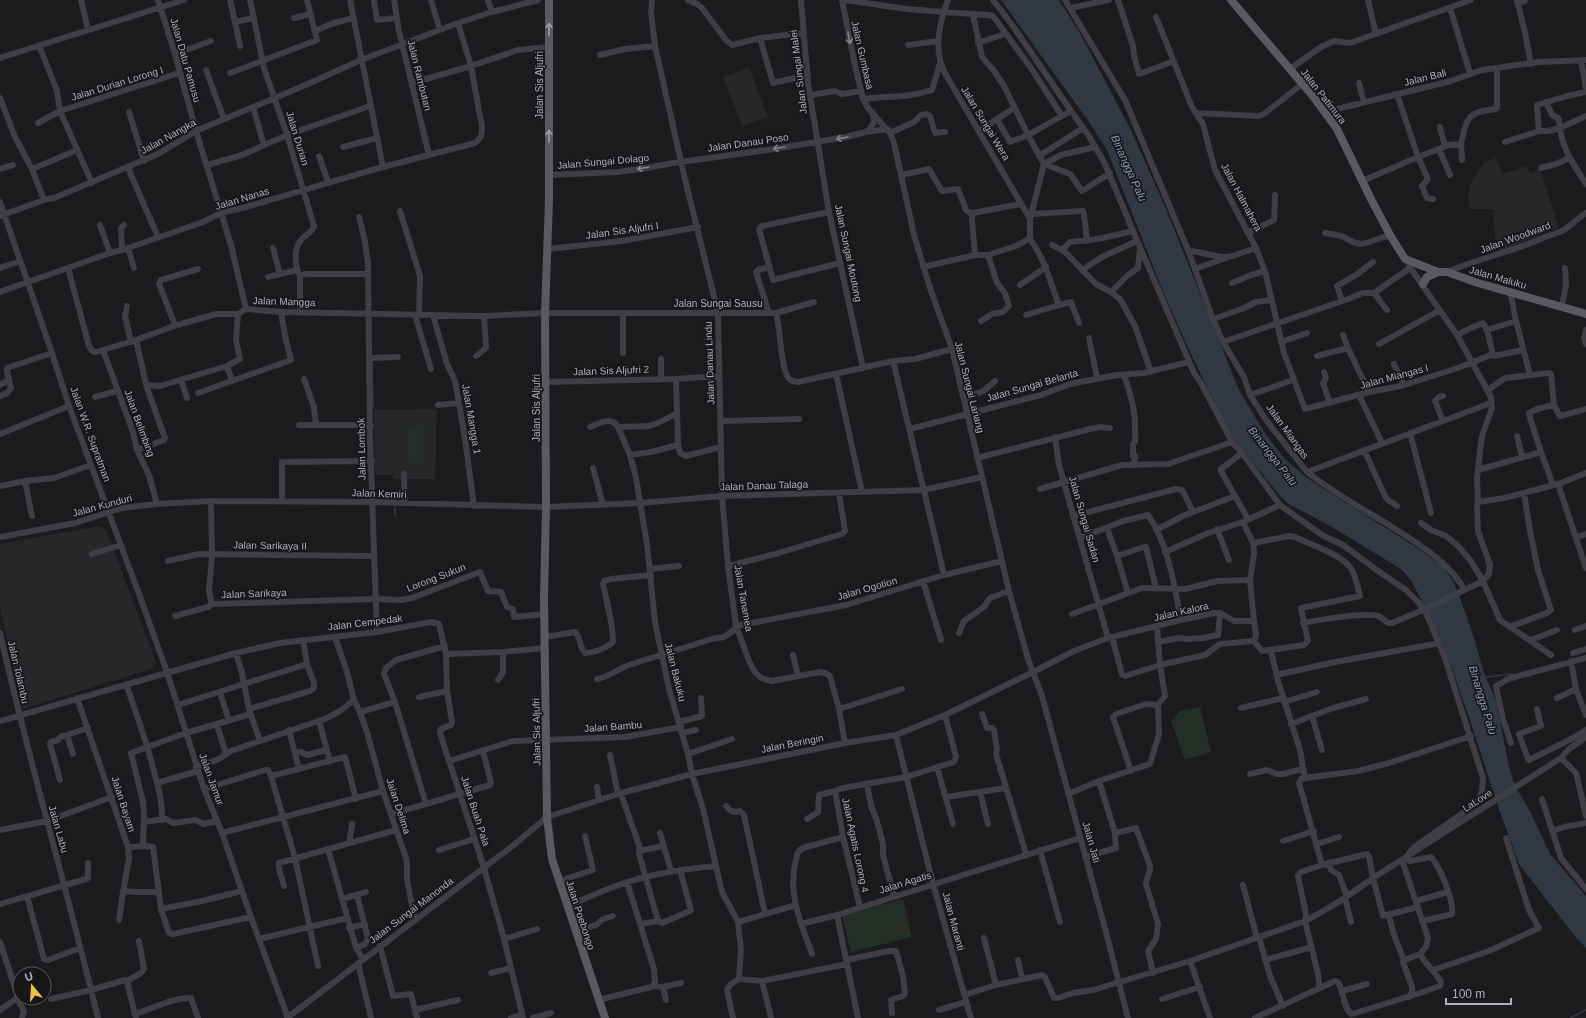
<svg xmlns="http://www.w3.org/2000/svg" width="1586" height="1018" viewBox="0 0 1586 1018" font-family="Helvetica,sans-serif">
<rect width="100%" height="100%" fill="#1b1b1d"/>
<path fill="#27272a" d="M749,67L768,117L742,127L723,77Z
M1496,158L1502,174L1527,166L1530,173L1540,168L1559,228L1499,251L1495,237L1493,209H1470L1468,197L1471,183L1483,163Z
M437,409L435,479H394L392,475H375L374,410Z
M100,526L106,530L156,662L151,669L22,709L0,607V544Z"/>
<path fill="#252d27" d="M408,426H423L424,463H408Z
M1200,707L1211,752L1185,760L1171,721L1180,711Z
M903,899L912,937L851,952L842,915Z"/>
<path fill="#313841" d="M1001,0H1059L1080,33L1131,130L1166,209L1239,390L1266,435L1285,459L1307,478L1422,551L1443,567L1451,578L1458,592L1474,638L1483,670L1496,701L1509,767L1515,786L1530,811L1550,854L1586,896V948L1574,935L1519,864L1499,809L1469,717L1442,641L1411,580L1403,571L1396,566L1332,527L1289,504L1280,496L1230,434L1190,352L1164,294L1107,150L1089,122Z"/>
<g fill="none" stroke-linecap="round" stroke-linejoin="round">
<path stroke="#313841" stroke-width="1.5" d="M372,360L373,408
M375,497L395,498
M395,506V516
M1485,677L1515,674
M1570,1018L1586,1010"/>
<path stroke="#3e3e44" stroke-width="6" d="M81,0L88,30
M158,0L175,54L196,131L231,245L246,309
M230,0L235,22L253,18
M250,0L264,68L287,135L314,226C312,234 305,234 301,240C293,249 295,267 300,276
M350,0L383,167
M374,0L377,20L396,18
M394,0L399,31L429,155
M431,0L440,30
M488,0L492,12
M652,0L651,13L655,46L684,175L718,313L722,496L728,566L736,626L749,661L754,671L761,678L772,681L820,672L825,673L830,676L839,709L845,743
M688,0L697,4L702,8L726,40L732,45L760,38L803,33
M801,0L808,83L829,212L863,368
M842,0L855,66L863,99L868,108L890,133L894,143L914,235L930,288L952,349L1009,591L1028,659L1042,696L1107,936L1128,1018
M845,0L907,9L943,12
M993,0L1013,26L1071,111
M1065,0L1125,100L1188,250L1213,319L1223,342
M1118,0L1133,46L1134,55L1139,74L1174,61
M1368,0L1376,34
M1517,0L1525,33L1531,64
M1517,3L1525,1
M1070,8L1109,0
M1450,8L1470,73
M943,12L988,15L993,16L1033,71L1062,116L1071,111L1089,136L1105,164L1133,231L1098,239L1070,242L1062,250L1067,254L1096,284L1111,292L1120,299L1135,326L1151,372
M973,15L982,57L994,71L1004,86L1028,135L1044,164L1030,219
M1156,17L1192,107L1203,124L1215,170L1256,248L1265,271L1284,353L1305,409L1369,392L1401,386L1458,368L1491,355L1494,356L1523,350
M294,18L311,14
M235,22L240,46
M315,31L331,24L353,18
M760,38L773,83L808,75
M978,43L1005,34
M39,45L57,91L60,111L92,183
M908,45L938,41
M175,54L211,41
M600,55L625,49L655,46
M0,58L184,0
M1581,61L1586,88
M1290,69L1321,47L1334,41L1350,43L1471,0
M206,70L224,119
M230,73L317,40L307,0
M412,83L471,66L518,50L548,47
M1359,83L1364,102
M811,95L835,91L842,94L861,91
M0,98L15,137L32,169L44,200
M863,99C886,96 909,98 932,90L940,63
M1546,102L1552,115L1558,118L1559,120C1561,148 1572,162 1586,184
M253,107L264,145
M129,112L144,161
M1325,112L1451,81L1482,70L1539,62L1586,60
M1197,113L1259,116L1264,114L1302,84
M997,119L1010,142L1028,135L1062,116
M38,123L60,111L179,73
M1440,127L1445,146
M979,131L1014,108
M1539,131L1537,105L1567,96L1586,92
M866,132L888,129
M890,133L914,122L921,115L927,114L930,116L935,133L945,132
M1505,142L1539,131H1548L1560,128L1586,116
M1461,144L1462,160
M343,147L377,138
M1439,149L1450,175
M319,156L328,182
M1039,156L1083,128
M1044,164L1070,174L1082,191L1110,173
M1044,164L1061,155L1095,147
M207,165L242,155L287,135L370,106
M128,168L158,237
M1541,168L1556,164L1569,158
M0,169L13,165
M32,169L77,150
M549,175L617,172L647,168L673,163L774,149L846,137L866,132L870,129L874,122L873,113
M901,175L929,169L942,191L958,189L966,210L972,214
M1362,181L1418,157L1397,94
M1433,199L1427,198L1422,186L1428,179L1418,157L1449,145L1461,144C1467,117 1467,112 1496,109L1497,108V68
M0,202L52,353L69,406L139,594L167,672L204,789L222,833L251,917L288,1018
M400,211L420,276L419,315
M829,212L762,226L759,229L773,280L840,263
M1032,214L1083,211L1084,214L1087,241
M0,216L44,200L54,198L158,154L196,131L301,87L361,60L458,23L492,12L538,0
M359,217L365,241L368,264L370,439L377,632
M100,225L110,253
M1133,231L1194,373L1201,383L1232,442L1242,453L1280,505L1322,535L1343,545L1378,571L1406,590L1418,602L1426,613L1444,655L1483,778L1482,792L1477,803L1413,848L1405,859L1410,861L1431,857C1440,867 1454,900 1452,914L1423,921
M1249,232L1274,220L1275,195
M1325,233L1342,236L1353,242L1360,244L1366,243L1390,235
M1030,239C1045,259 1050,282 1059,305L1071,302L1079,323
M1052,245L1062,250
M128,248L134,268
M273,248L280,274
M548,249L622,241L698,227
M122,250L121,228L124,225
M1188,250L1221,257H1229L1256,248
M975,255L972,219L973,213L1021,204
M923,267L975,255H988L1016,246L1030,238V219L946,75C933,52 939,23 948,0
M0,268L20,261
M68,268L89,346L92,351L96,352L136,340L174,326L216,314H238L246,309L281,312L484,316L545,313H776C781,331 780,362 787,376C790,381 793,381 798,382L893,361L915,359L952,349
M1410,268L1374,293H1363L1348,299L1223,342L1244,377L1250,395L1266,420L1307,472L1491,403
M1195,269L1226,258
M1082,270L1102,257L1137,241
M1447,272C1478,259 1510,252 1541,239C1548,235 1557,234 1564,230C1571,225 1578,218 1586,213
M268,277L297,270
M1232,283L1251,275L1265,271
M1020,285L1046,267
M1510,291L1516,321L1530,375
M0,292L110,253L128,248L203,222L221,213L246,207L379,168L475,143L481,137L482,127L471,66L458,23
M1111,292L1128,275L1138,268L1140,248
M1374,293L1387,310
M1342,301L1337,286L1356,275L1373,262
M127,306L125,317L131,342
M1562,306L1566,285L1565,268
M300,312V276L305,274H368
M623,313V353
M769,313L756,272L758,270L769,267
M776,313L814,302
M415,315L431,369
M433,315L447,364L455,381L464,432L474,506
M1026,315L1059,305
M1213,319L1242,309L1256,302L1272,300
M981,321L992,314L1003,312L1009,306L1005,293L997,283L988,255
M175,325L159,284L161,280L198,269
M1487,330L1493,355
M1586,330L1584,338L1586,344
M1343,335L1348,348
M1457,335L1471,328L1483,323L1487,330L1516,321
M1089,338L1097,378
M136,340L147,388L165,438L164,440L137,450
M1281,342L1307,333
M1379,344L1440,310
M103,350L133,432L137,450L149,475L157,504
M476,356L486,348L484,316
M1317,356L1348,348L1369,392
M370,358L398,357
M661,359V379
M893,361L944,575
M1394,364L1404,385
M227,366L240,359L236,340L238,314
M1324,372L1326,378L1323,383L1330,403
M836,374L862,492
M1124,375C1133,401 1136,414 1135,442L1133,444V456H1135L1134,465
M304,379L314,407L316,425
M181,380L187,398
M546,382L676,379L719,376
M0,385L9,380
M146,385L160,386L227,366L232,381
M198,393L291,360L285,336L281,312
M1250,395L1293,380
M1359,395L1382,443
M0,396L7,393L11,388L7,371V368L52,353
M1443,396L1439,397L1435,401L1443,421
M95,397L117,391
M964,399L985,390L995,381
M438,405L459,403
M1554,405L1560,416L1586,409
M677,413C668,418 659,424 648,426C640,427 627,426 618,427L630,455L636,478L647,544L655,622L669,689L688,754L692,774L703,809L722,892L738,922L741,949L739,979
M721,421L799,419
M299,425H371
M590,427C600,423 611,416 618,427
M910,429L1041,395L1070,384L1117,375L1143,373L1189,362
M1410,433L1431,513
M0,434L69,406
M1517,436L1522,457
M1055,437L1059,465L1108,638
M678,445L680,453L686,456L721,447
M1364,450L1385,496L1388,500L1397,506
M1541,452L1553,485
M1242,453L1221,469V471L1248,519
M630,455L651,452L678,445L676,379
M977,458L1090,429L1100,427L1110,428
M593,468L603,505
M1478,470L1541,452L1531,421L1529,413L1537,409L1554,405L1551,374L1549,373L1505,378L1488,390
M1307,472C1336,495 1369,512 1400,532C1425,548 1448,563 1465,590
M404,474L405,503
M25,481L32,516
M1558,484L1586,568
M0,486L25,481L54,478L91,465
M1040,489L1122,465L1168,464L1232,442
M211,501L212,554L209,592L212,604L375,599L401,600L412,598L480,572L488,591L501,592L507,607L513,609L514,617L545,614
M282,501V462L372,461
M1478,502L1504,498L1558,484L1586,473
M1073,516L1176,489L1181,490L1183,491L1193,512
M1245,521L1280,505
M1421,523L1431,530L1446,536L1458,546L1471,561L1483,581L1500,620L1551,655
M1107,528L1117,556
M1217,529L1229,560
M1156,530L1183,516L1235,496
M0,537L75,523L122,508L157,504L211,501L372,502L546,507L640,503L722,496L924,490L982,477
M1577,537L1586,534
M1080,538L1123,521L1148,515C1169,545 1174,585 1181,620
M1165,552L1208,533L1243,522L1253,543
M92,554L121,545
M168,561L199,554L374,556
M728,566L775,554L842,534L845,531L839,493
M650,569L679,566
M923,581L941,640
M1128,593L1117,556L1144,547H1146L1156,588
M1072,614L1142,588L1185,589L1218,581L1250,580
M175,616L208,607L212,604
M1303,623C1317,620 1366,612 1378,616C1382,617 1384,621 1388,623H1392L1423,610L1483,581L1489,574L1490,565L1478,531L1477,505L1478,502L1477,479L1480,451L1482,436L1492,408L1491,397L1457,335L1409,266
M736,626L846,605L944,575L1002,561
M1509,627L1547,613L1551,610L1538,570L1530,531L1524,493
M1575,630L1586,626
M0,633C29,762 67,889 98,1018
M959,633L964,621L984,607L990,598L1009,591
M335,637L347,672L354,700L360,712L367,732L383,791L407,861V880L415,920
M545,637L575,632C581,637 579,647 585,653C593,653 607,648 613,642C613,622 607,604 603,584L604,581L611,579L651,575
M1112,637L1122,674L1125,676L1160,665L1205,655L1220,644L1254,641
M1531,640L1557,630
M1158,642L1179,638L1186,639L1203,638L1218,635L1220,613
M1271,651L1278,681L1300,750L1305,778L1301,779L1299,783L1322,865L1367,854L1369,857L1373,878L1383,916L1418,907
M236,653L242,673L249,709L260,741
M1573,653L1586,649
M446,654L447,691L452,722L451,725L441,729L440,733L484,868L504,939L523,1018
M793,655L798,676
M1571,661L1576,689L1586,715
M1276,675L1335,662L1440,643
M597,679C609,677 619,668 632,664L712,639L724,637L737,628
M498,680L503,672V652
M126,684C136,712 146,740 153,768C158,786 163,802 162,820
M220,692L229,721
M419,697L447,691
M77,698L128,847L129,859L123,892L119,920
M1557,698L1576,689
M395,702L384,674L386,668L396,660L445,646
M1284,702L1317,692
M178,705L307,664L303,640
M1241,708L1283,698
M249,709L310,691L314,688V683L307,664
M839,709L902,689
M1537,709L1541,726L1519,734L1528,759L1529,760L1575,737L1586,730
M360,712L395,702L426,804L391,814
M982,714L987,728H992L994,730L997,750L996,754L1026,854
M1312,716L1322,750
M0,721L236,653L280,643L377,632L431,622L439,624L446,654L503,652L545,648
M319,721L330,761
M679,722L702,716L701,698
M1291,724L1333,708L1366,699
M217,725L226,754
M289,730L299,769
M682,733L696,730
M896,735L933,884L971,1018
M1511,743L1503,719L1496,686L1508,679L1526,674L1586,658
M295,752H301L307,755L326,750
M73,754L67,735L88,728
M688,754L732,739
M610,755L618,794
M1561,758L1576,773L1586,816
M449,761L513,741L625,737L681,727
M196,767L219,759L231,751L327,718L340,711L354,700
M937,767L953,824
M1131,771L1113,717L1116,714L1146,704L1158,705
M1250,774L1267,770L1277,774H1283L1302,769
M271,776L295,858L318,966
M1305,778L1358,771L1389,763L1471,736
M60,780L50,744L51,742L58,740L60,737L67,735
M1099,781L1115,833L1136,828L1150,866C1151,873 1146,877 1146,884L1158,924L1156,939L1148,951L1153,973
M157,783L198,771
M867,784L871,806L876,818L883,844V855L894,896
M597,787L599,800
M204,789L265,770H268L271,776L345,757L356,799
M980,792L988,824
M621,794L640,848L639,854L658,921
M1068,794L1099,781L1150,764L1159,734L1158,705L1165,696L1160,665L1157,626
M946,797L1006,788
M1542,799L1561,858L1586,889
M426,804L490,785L491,782L483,751
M726,806C730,811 733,813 740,811L744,815L765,914L738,922
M807,819L818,812L819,795L835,791
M144,822L166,819L173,823L196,820L204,824L217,821
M0,830L47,821L112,797
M1552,831L1564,827L1586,823
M222,833L383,791
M660,833L671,871
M1283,841L1314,831
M350,843C349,836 352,831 352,824
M1317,844L1339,837
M143,846L144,816L143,802L131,753L186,733L251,714
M128,847L148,846L153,847L161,909
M328,849L356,948L363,959
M439,850L474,839
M1040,850L1060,922
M639,851L663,846
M1085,857L1116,848L1115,833
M1328,863L1331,870L1339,875L1347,896
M559,881L593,870L585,836
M1243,885L1257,938
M284,886L279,868V863L396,830
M123,891L138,892H158
M242,891L202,901L161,909L169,933L173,934L251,917
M27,896L44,959L48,960L80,948
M1345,898L1351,922
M342,899L366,892
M1416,901L1448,892
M0,904L86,879L88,878V863
M567,906C583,900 599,892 616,886C648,874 682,869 716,866
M860,907L843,837L835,791L843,788L906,777L954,762L956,757L945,715
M765,914L796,905
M1389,916L1395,938L1404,960
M640,924L658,921L662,923L690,911L691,910L680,870
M801,924L837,915
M349,928L365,924
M575,931L596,925L603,919L613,916
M1259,937L1270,976L1283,1006
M984,938L996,985
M259,939L347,918
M504,939L537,929
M0,942L18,997L16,999L0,1010
M380,946L393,996L411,994L417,1018
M356,948L365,944L368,938L357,895
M812,954C801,924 787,892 796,860C797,855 797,851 803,848L843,837
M846,960L889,951H896L903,976L905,994L903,996L891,1000L892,1013
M1018,960L1022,978
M1265,960L1312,947
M1190,961L1210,1018
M358,963L371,1018
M1433,970L1489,951L1539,928L1529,910L1506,838
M491,973L511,968
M739,979L762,981L847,964
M127,981L141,973L144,969L139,941
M762,981L771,1018
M654,986L663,987L681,983
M663,987L666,1000
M1318,989L1319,983L1318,974L1305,921L1306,915L1298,876L1301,872L1322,865
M1342,991L1367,984
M964,995L996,985L1042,975L1045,977L1054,998H1058L1073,993L1093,990L1190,961L1305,921C1329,909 1351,894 1373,878L1561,758L1569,749L1586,737
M1409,997L1412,991V987L1403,962L1407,959L1420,954
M17,998L24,1011L22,1018
M51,999L91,990L125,980L127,982L136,1018
M1162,999L1200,987
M598,1000L651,987L655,983L654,969L627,882
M415,1010L458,1000
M939,1010L966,1002
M135,1014C153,1009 173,997 191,998L198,1018
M287,1018L515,844L547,817L618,794L692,774L845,743L896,735L945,715L1033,672L1074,651L1108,638L1181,620L1214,613L1222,614L1234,621H1254L1256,635L1254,641L1262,651L1304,645L1308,641L1301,608L1360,596C1358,587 1355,574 1350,567C1340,554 1311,545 1295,537L1290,536L1253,543L1254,553L1250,580L1254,621
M511,1018L522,1015
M533,1018L551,1013
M733,1018L727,990L731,984L739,979
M858,1018L837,915L1080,838
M1255,1018L1335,981L1338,982C1343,989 1344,1011 1352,1014L1423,992L1440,986L1441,982C1435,971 1426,965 1420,954L1426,947L1428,938L1402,860"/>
<path stroke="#585961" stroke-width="8" d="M549,0V200L545,313L546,507L544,598L547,817L552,859L605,1018
M1231,0L1312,95L1337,129L1372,201L1390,235L1405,259L1438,272H1447L1478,283L1586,314
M1423,284L1427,277L1438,272"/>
</g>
<defs><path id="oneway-shaft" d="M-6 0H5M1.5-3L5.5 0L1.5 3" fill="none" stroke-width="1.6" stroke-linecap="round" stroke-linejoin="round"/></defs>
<g stroke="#9d9faa">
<use href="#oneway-shaft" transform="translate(549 29) rotate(-89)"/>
<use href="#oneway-shaft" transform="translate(549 136) rotate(-90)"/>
</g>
<g stroke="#81838c">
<use href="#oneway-shaft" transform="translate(849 38) rotate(79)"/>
<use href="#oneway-shaft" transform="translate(842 138) rotate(170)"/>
<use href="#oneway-shaft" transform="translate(779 148) rotate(171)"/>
<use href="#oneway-shaft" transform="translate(643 168) rotate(172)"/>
</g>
<g text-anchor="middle" stroke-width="3.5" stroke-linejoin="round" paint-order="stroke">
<g font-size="10" fill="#aeb1bc" stroke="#161618">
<text transform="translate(863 55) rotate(77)" y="4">Jalan Gumbasa</text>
<text transform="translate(186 60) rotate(74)" y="4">Jalan Datu Pamusu</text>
<text transform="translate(798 72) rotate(-97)" y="4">Jalan Sungai Malei</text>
<text transform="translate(420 75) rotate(76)" y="4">Jalan Rambutan</text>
<text transform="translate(1425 77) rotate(-14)" y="4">Jalan Bali</text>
<text transform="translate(117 83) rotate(-17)" y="4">Jalan Durian Lorong I</text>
<text transform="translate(539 85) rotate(-90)" y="4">Jalan Sis Aljufri</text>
<text transform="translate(1324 96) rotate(52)" y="4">Jalan Patimura</text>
<text transform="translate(986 123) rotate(59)" y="4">Jalan Sungai Wera</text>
<text transform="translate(168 136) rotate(-29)" y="4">Jalan Nangka</text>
<text transform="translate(298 138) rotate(73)" y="4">Jalan Durian</text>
<text transform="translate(748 142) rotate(-8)" y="4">Jalan Danau Poso</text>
<text transform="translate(603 161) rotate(-5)" y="4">Jalan Sungai Dolago</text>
<text transform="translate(1242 197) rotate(62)" y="4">Jalan Halmahera</text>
<text transform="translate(242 198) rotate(-17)" y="4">Jalan Nanas</text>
<text transform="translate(622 230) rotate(-8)" y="4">Jalan Sis Aljufri I</text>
<text transform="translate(1515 237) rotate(-20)" y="4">Jalan Woodward</text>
<text transform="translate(849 253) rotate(78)" y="4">Jalan Sungai Moutong</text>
<text transform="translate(1498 277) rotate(16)" y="4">Jalan Maluku</text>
<text transform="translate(284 301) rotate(2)" y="4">Jalan Mangga</text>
<text x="718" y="307">Jalan Sungai Sausu</text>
<text transform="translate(709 363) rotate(-92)" y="4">Jalan Danau Lindu</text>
<text transform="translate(611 370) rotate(-2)" y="4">Jalan Sis Aljufri 2</text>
<text transform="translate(1394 376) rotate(-15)" y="4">Jalan Miangas I</text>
<text transform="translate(1032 385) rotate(-16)" y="4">Jalan Sungai Belanta</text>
<text transform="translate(970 387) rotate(76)" y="4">Jalan Sungai Lariang</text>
<text transform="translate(536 408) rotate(-90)" y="4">Jalan Sis Aljufri</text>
<text transform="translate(472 419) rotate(80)" y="4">Jalan Mangga 1</text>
<text transform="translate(140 423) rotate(70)" y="4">Jalan Belimbing</text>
<text transform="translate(1288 431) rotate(54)" y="4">Jalan Miangas</text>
<text transform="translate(91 434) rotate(70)" y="4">Jalan W.R. Supratman</text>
<text transform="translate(361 449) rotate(-91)" y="4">Jalan Lombok</text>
<text transform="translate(764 485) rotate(-2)" y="4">Jalan Danau Talaga</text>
<text transform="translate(379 493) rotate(2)" y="4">Jalan Kemiri</text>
<text transform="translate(102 505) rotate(-15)" y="4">Jalan Kunduri</text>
<text transform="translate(1085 519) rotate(74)" y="4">Jalan Sungai Sadan</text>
<text transform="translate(270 545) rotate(1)" y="4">Jalan Sarikaya II</text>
<text transform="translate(436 577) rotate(-21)" y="4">Lorong Sukun</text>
<text transform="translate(867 588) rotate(-16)" y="4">Jalan Ogotion</text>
<text transform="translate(254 593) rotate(-2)" y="4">Jalan Sarikaya</text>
<text transform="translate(744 598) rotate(80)" y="4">Jalan Tanamea</text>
<text transform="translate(1181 611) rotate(-13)" y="4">Jalan Kalora</text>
<text transform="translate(365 622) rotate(-7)" y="4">Jalan Cempedak</text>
<text transform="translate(19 672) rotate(77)" y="4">Jalan Tolambu</text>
<text transform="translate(676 672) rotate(76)" y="4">Jalan Bakuku</text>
<text transform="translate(613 726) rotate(-4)" y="4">Jalan Bambu</text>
<text transform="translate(536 732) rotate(-91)" y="4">Jalan Sis Aljufri</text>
<text transform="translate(792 743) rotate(-11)" y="4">Jalan Beringin</text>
<text transform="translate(212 779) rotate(70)" y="4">Jalan Jamur</text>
<text transform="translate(1477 800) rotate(-33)" y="4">LaLove</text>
<text transform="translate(124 804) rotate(72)" y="4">Jalan Bayam</text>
<text transform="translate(399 806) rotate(72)" y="4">Jalan Delima</text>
<text transform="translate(476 811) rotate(72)" y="4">Jalan Buah Pala</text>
<text transform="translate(59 829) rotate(74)" y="4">Jalan Labu</text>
<text transform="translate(1092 842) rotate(74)" y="4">Jalan Jati</text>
<text transform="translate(856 845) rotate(78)" y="4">Jalan Agatis Lorong 4</text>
<text transform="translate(905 882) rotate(-17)" y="4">Jalan Agatis</text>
<text transform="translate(411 910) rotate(-37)" y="4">Jalan Sungai Manonda</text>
<text transform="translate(581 915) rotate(72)" y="4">Jalan Poebongo</text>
<text transform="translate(954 921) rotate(75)" y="4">Jalan Maranti</text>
</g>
<g font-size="11" font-style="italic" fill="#889bb4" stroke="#161618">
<text transform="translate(1129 168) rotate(66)" y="4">Binangga Palu</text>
<text transform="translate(1273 456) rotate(52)" y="4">Binangga Palu</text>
<text transform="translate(1483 700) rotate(73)" y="4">Binangga Palu</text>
</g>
</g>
<g transform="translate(32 986) rotate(342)"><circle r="19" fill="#161618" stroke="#53545a"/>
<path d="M0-3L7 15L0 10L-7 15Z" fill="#e8c248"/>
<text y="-6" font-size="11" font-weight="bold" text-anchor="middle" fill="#aeb1bc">U</text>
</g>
<path d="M1446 998v6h65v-6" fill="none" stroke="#aeb1bc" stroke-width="2"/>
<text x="1452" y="998" font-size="12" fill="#aeb1bc" stroke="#161618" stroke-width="3" paint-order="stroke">100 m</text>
</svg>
